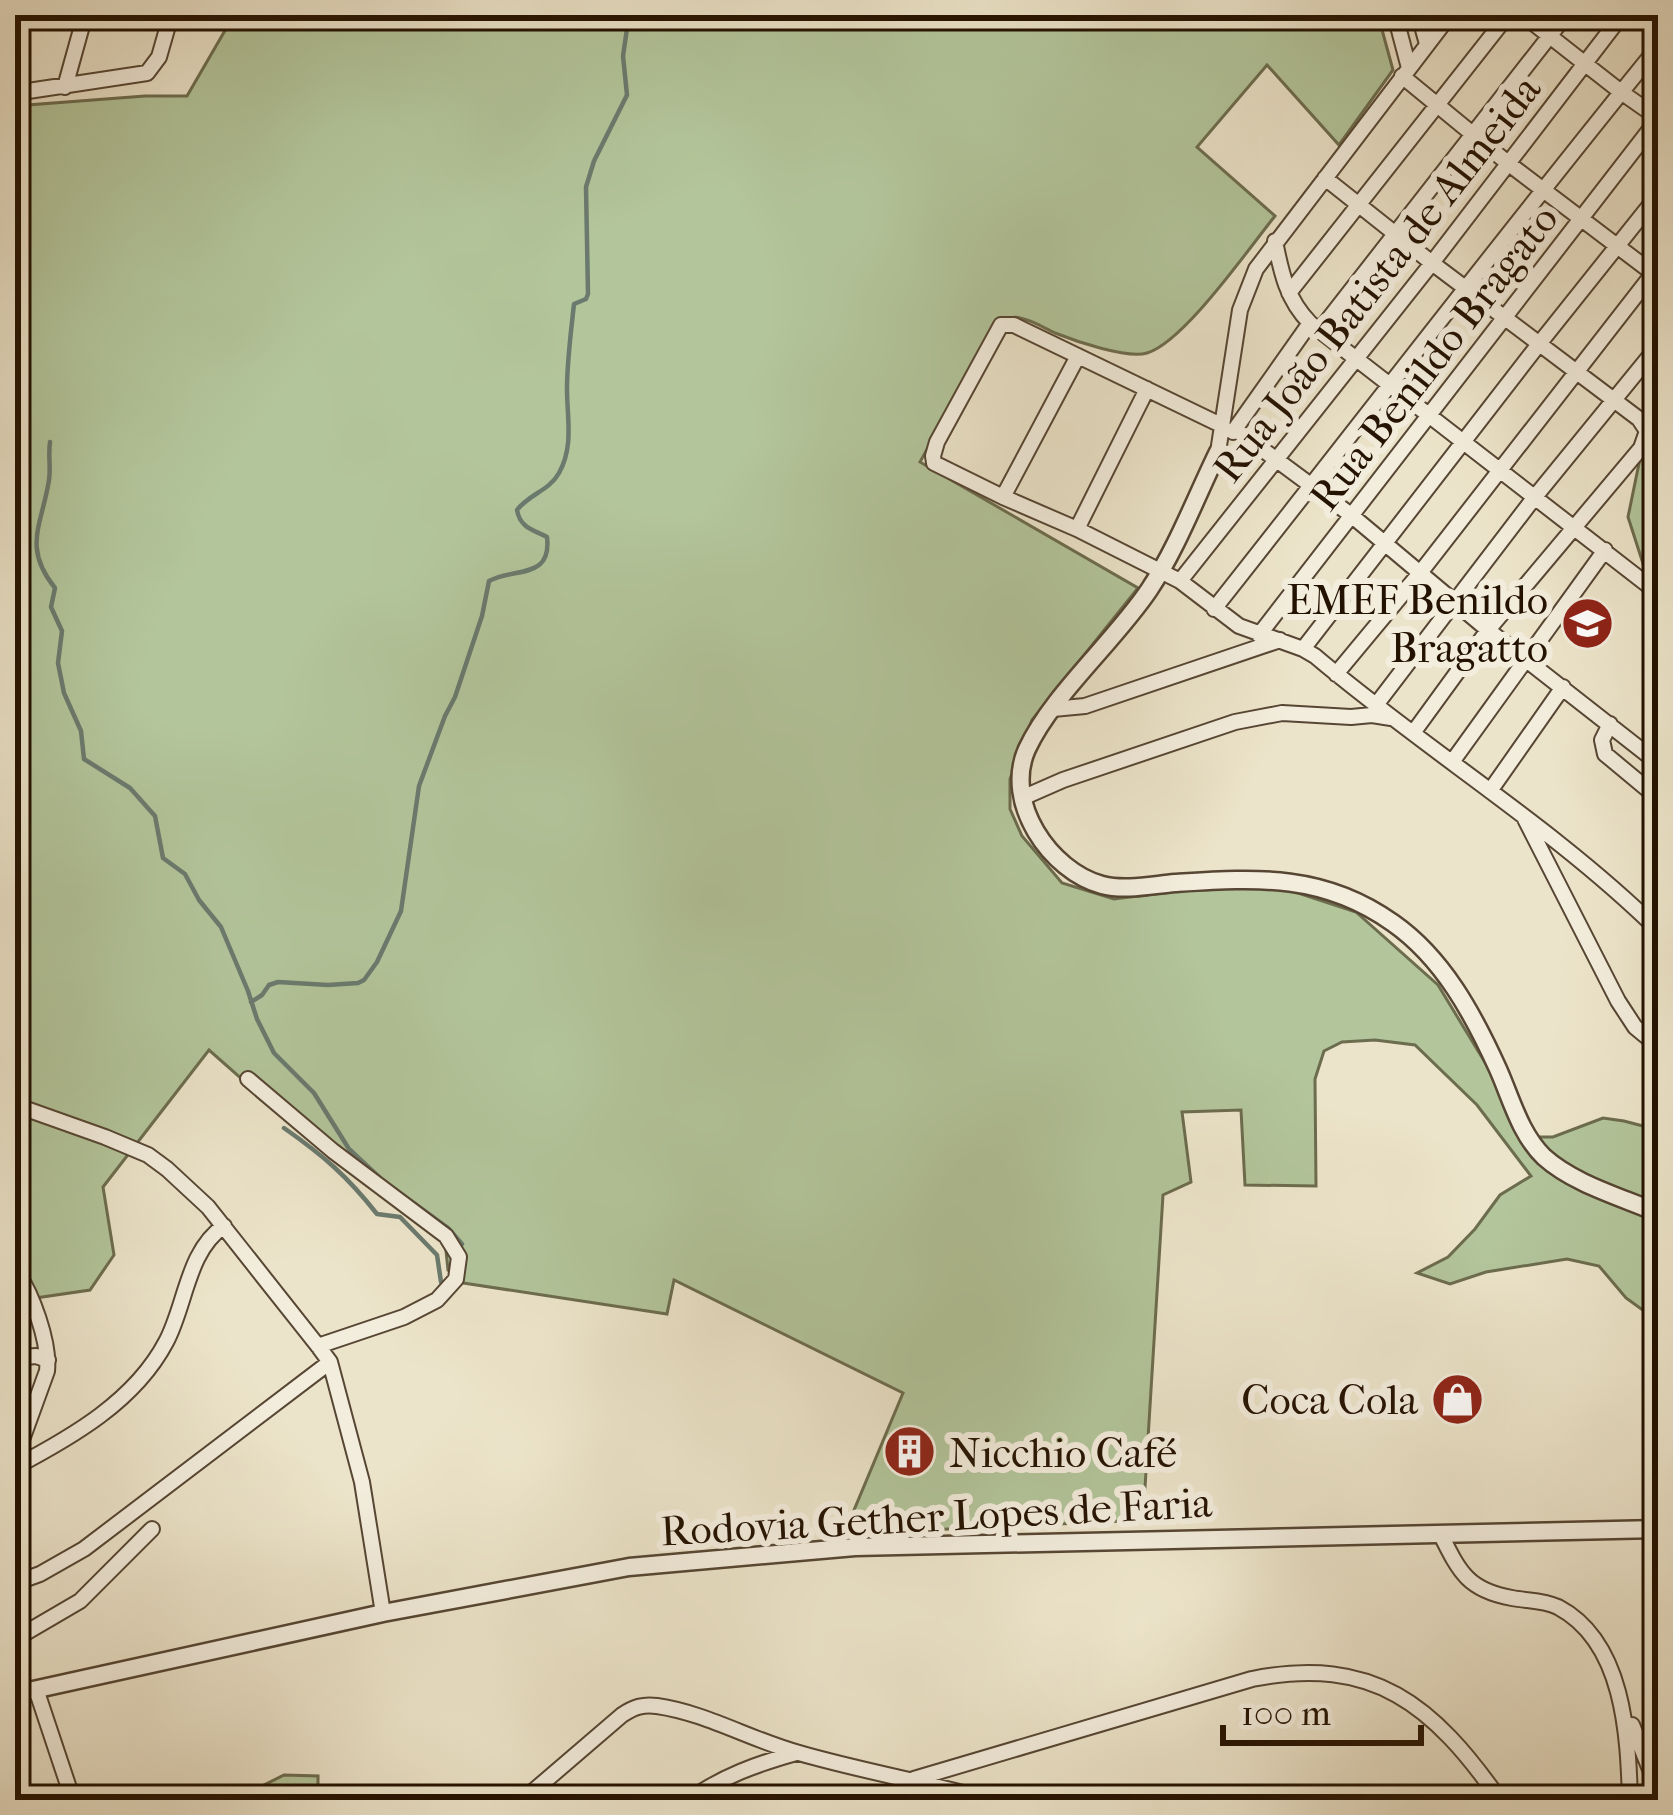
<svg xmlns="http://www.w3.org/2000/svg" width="1673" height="1815" viewBox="0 0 1673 1815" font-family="'IM FELL French Canon',serif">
<rect width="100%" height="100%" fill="#ece4ca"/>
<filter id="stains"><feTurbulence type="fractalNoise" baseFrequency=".00167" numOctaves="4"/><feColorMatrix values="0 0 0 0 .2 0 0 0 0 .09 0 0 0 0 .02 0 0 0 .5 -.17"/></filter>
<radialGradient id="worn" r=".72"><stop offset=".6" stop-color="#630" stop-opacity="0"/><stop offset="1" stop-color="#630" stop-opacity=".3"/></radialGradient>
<path fill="#b3c59b" stroke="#6c6c4e" stroke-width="3" d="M234,15H1378L1393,70L1339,145L1267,65L1197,147L1275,216C1249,248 1184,342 1147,353C1127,359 1075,341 1055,333C1044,328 1032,320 1020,318C1010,315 1003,322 995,327L920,462L1138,588L1032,720L1010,779V809L1022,836L1062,883L1114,899L1204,888H1252L1289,890L1356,912L1438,985L1503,1092L1526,1137H1553L1603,1118L1624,1121L1658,1130V1321L1626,1298L1599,1266L1567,1259L1486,1272L1450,1284L1417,1273L1448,1257L1475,1229L1500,1195L1531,1176L1477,1105L1415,1045L1375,1040L1342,1042L1324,1051L1315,1079L1316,1186L1245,1185L1241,1110L1182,1112L1191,1182L1163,1195L1143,1520L844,1534L903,1393L674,1280L667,1314L450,1281L451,1270H448L445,1241L268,1102L209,1050L103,1187L114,1255L90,1290L15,1301V1043L24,1033L15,1011V106L145,96H187Z
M1658,396V584L1647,576L1628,517L1643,444Z
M284,1775L318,1776V1800H234Z"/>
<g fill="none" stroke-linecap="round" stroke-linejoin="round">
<path stroke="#6a7a6e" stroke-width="4.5" d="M50,442C48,455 51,468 49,480C42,525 22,547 55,588L51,607L62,631L58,663L64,693L81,731L84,759L130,788L155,816L163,858L185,874L199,900L221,927L248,991L257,1019L274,1053L314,1093L349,1149L379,1177
M251,1002L262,995L269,985L278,982L328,985L358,983L364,980L377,962L401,911L419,786L445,716L455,697L482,616L489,581C515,567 552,580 547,537C534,530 520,528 517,510C529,494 549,491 559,473C574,446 567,418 567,389C567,361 571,332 574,304L586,299L588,294L586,187L594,161L627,95L623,56L629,15
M284,1128C324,1156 347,1176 377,1214L400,1217L437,1255L441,1282
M393,1188L448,1228L462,1244"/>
<defs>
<path id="minor" d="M1395,15L1409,68
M1419,15L1427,44
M1523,15L1621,92L1658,118
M1402,76L1509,164L1658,277
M65,87L85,15
M15,93L147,73L159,57L171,15
M1325,178L1432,263L1639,419L1647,431L1641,448L1488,630L1413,733
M1275,241C1281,272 1287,300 1310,323L1658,593
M1289,293L1508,15
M1320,330L1566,15
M1223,426L1022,329L1014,325H1001L937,442L933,456L934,463L1003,497L1077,529L1180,581L1239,626L1303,649L1315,656C1427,751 1553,827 1658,930
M1235,429L1351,515L1488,630L1658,763
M1233,432L1310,323
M1218,452L1240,310L1256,269L1450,15
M1003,497L1078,356
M1077,529L1147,389
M1180,581L1432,263L1622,15
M1214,609C1362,422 1507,232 1658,47
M1259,635L1658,119
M1303,649L1539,344L1658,195
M1336,674L1420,573L1658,267
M1376,705L1534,498L1658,346
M1053,709L1085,706L1280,640
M1610,724L1602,740L1605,754L1658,798
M1452,762L1605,550
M1490,791L1563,687
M1022,798L1063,780L1235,722L1282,713L1351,717L1372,715L1391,718
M1525,819L1618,1001L1635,1027L1658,1046
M248,1079L333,1151L446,1236L459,1257L456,1279L437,1300L404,1317L318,1346
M15,1105L105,1137L148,1155L167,1169L208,1207L318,1346L330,1362L362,1482L383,1613
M15,1270C32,1292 50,1343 47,1371L15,1459
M15,1358L36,1356L48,1360
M15,1467C72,1437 135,1401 166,1342C186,1305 187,1251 224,1226
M1440,1533C1459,1571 1467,1590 1512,1598C1527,1601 1543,1600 1558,1607C1624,1642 1628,1734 1630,1800
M15,1583L40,1574L84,1549L330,1362
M15,1639L80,1601L152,1529
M36,1689L73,1800
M1632,1725L1658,1789
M914,1779L1252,1679C1374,1655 1433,1705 1500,1800
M523,1800L622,1715C634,1707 643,1704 657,1706C706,1713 751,1740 799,1753C861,1771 926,1782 989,1800
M689,1800C723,1776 757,1764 796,1753
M1255,1800L1282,1795L1314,1800"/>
<path id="tertiary" d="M1218,452C1196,497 1177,548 1149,590C1114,642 1052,695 1027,749C1003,802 1050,871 1102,885C1125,891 1152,885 1175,883C1256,878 1323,873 1393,923C1443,958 1473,1014 1498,1069C1511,1098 1520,1134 1544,1157C1574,1184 1621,1197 1658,1213
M15,1694L383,1613L629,1567L855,1547L1658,1529"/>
</defs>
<use href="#minor" stroke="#564633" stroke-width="18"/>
<use href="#tertiary" stroke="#564633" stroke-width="21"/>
<use href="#minor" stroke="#f3eddd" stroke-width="14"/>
<use href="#tertiary" stroke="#f3eddd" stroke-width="16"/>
</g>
<defs>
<symbol id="school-disc" viewBox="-11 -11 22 22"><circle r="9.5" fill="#8f2418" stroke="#f3eddd"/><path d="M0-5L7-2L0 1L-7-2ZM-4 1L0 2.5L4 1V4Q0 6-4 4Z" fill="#fff"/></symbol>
<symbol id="shop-disc" viewBox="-11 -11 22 22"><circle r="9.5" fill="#8f2418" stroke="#f3eddd"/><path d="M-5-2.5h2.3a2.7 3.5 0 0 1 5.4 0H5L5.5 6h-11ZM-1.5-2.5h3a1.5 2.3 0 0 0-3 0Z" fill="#fff"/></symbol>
<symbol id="building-disc" viewBox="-11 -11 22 22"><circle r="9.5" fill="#8f2418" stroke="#f3eddd"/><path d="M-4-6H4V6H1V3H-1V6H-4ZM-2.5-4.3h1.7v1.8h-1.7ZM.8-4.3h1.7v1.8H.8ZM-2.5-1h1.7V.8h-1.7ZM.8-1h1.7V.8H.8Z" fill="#fff"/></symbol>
</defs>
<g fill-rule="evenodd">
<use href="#school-disc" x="1558" y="594" width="59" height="59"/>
<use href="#shop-disc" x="1428" y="1370" width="59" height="59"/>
<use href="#building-disc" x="880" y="1422" width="59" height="59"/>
</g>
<g text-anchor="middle" stroke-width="12" stroke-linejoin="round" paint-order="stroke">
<g font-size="42" fill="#241201" stroke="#f3eddd">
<text transform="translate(1376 278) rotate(-52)" y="15">Rua João Batista de Almeida</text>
<text transform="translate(1433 357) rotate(-52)" y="15">Rua Benildo Bragato</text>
<text transform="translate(936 1516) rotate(-3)" y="15">Rodovia Gether Lopes de Faria</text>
</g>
<g font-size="42" fill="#241201" stroke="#f3eddd" text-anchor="end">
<text x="1548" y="614">EMEF Benildo<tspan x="1548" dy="48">Bragatto</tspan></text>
<text x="1418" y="1414">Coca Cola</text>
<text x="949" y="1467" text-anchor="start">Nicchio Café</text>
</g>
</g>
<rect width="1673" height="1815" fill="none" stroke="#ece4ca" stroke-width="60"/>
<rect x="18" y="18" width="1637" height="1779" fill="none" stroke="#241201" stroke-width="6"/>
<rect x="30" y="30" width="1613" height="1755" fill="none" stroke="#241201" stroke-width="3"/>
<path d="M1223 1725v18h198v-18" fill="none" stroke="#241201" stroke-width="6"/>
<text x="1241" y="1725" font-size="36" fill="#241201" stroke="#f3eddd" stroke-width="9" paint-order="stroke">100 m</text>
<rect width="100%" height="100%" filter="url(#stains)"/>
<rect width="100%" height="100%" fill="url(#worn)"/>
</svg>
